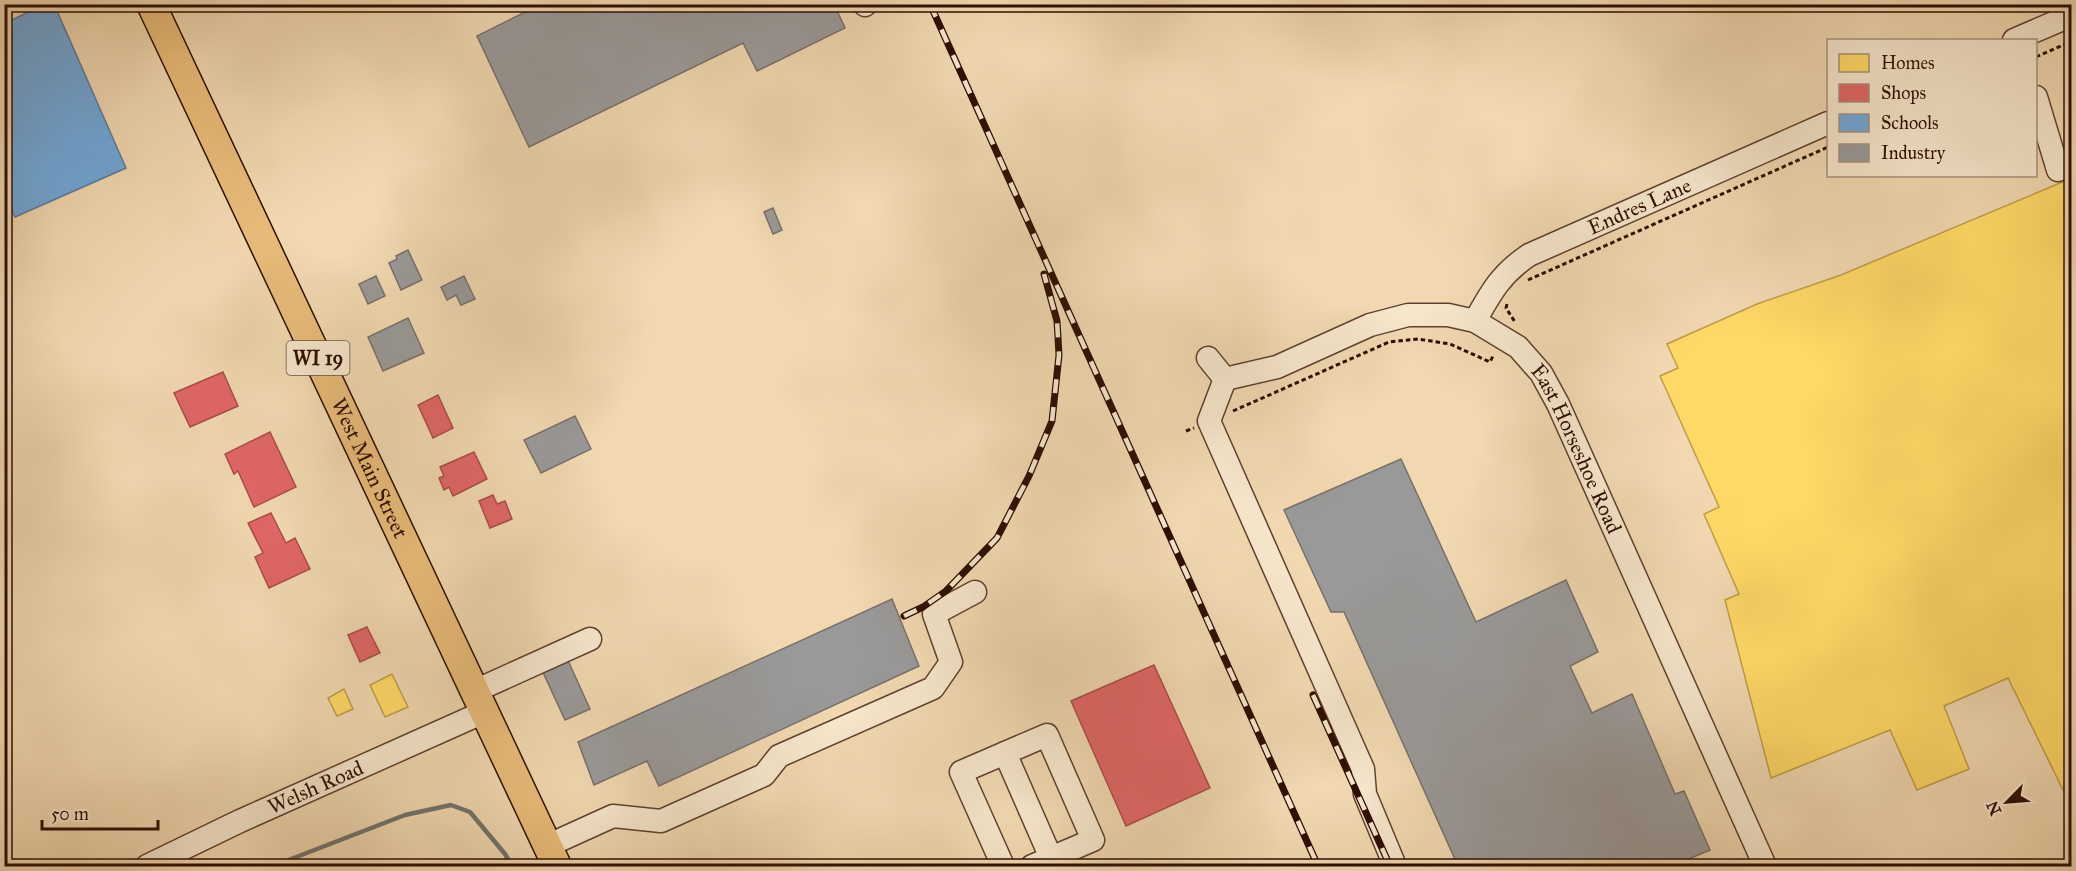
<svg xmlns="http://www.w3.org/2000/svg" width="2076" height="871" viewBox="0 0 2076 871" font-family="'IM FELL Great Primer',serif">
<rect width="100%" height="100%" fill="#f1d8b0"/>
<filter id="stains"><feTurbulence type="fractalNoise" baseFrequency=".00333" numOctaves="4"/><feColorMatrix values="0 0 0 0 .2 0 0 0 0 .09 0 0 0 0 .02 0 0 0 .5 -.17"/></filter>
<radialGradient id="worn" r=".72"><stop offset=".6" stop-color="#630" stop-opacity="0"/><stop offset="1" stop-color="#630" stop-opacity=".3"/></radialGradient>
<path fill="#ffd966" stroke="#c09c48" stroke-width="1.5" d="M2072,178V796L2067,798L2008,678L1944,706L1969,769L1917,790L1890,730L1771,778L1725,600L1739,594L1704,514L1719,507L1660,376L1678,368L1667,344L1757,304L1841,275Z
M392,674L408,707L385,717L370,685Z
M344,689L353,709L337,716L328,698Z"/>
<path fill="#e06666" stroke="#ab4c48" stroke-width="1.5" d="M223,372L238,406L190,427L174,393Z
M438,395L453,428L433,438L418,405Z
M270,432L296,487L254,507L238,471L234,474L225,454Z
M474,452L487,479L453,496L449,487L444,490L439,478L444,476L440,467Z
M493,495L497,504L505,501L512,519L490,528L479,501Z
M271,513L286,543L295,538L310,569L269,588L255,557L263,553L248,523Z
M367,627L380,653L360,662L348,635Z
M1154,665L1210,788L1126,826L1071,701Z"/>
<path fill="#6fa8dc" stroke="#5c7a9b" stroke-width="1.5" d="M44,4H54L126,168L15,217L4,194V24Z"/>
<path fill="#999" stroke="#796f6c" stroke-width="1.5" d="M541,4H834L845,28L757,71L743,43L529,147L477,36Z
M773,208L782,230L773,234L764,212Z
M408,250L422,280L401,290L389,263L397,259L396,256Z
M376,276L385,296L368,304L359,284Z
M464,276L475,299L461,305L456,295L447,300L441,287Z
M408,318L424,353L383,371L368,337Z
M575,416L591,449L541,473L524,440Z
M1401,459L1476,622L1566,580L1598,652L1570,666L1592,713L1632,694L1675,794L1684,791L1710,850L1672,866H1458L1344,612H1331L1284,510Z
M892,599L919,666L659,786L647,761L594,785L578,742Z
M566,656L590,709L565,720L541,668Z"/>
<g fill="none" stroke-linecap="round" stroke-linejoin="round">
<path stroke="#71746d" stroke-width="4.5" d="M273,866L405,815L451,805L470,812L505,854L512,866"/>
<defs>
<g id="minor">
<path d="M865,4V5"/>
<path d="M2014,40L2072,15"/>
<path d="M2036,97L2058,170"/>
<path id="s1" d="M1475,321C1491,292 1501,274 1529,255L1828,123"/>
<path id="s2" d="M1208,358L1225,379L1277,367L1370,325L1408,315H1448L1475,321L1518,347L1541,373L1558,404L1765,866"/>
<path d="M1225,379L1209,421L1363,769L1365,794L1395,866"/>
<path d="M475,691L590,639"/>
<path d="M1005,753L1051,858"/>
<path d="M547,846L613,816L661,821L764,775L779,756L933,688L951,662L934,614L975,592"/>
<path id="s3" d="M147,866L240,821L484,712"/>
<path d="M1003,866L961,772L1047,735L1093,840L1032,866"/>
</g>
<g id="major">
<path id="s4" d="M151,4L557,866"/>
</g>
</defs>
<use href="#minor" stroke="#5f402e" stroke-width="25"/>
<use href="#major" stroke="#2e0e02" stroke-width="31"/>
<path stroke="#2e0e02" stroke-width="3" stroke-dasharray="4.5 3" stroke-linecap="butt" d="M2036,57L2072,41
M1528,280L1828,147
M1507,304L1506,308L1515,322
M1233,411L1389,342L1418,339L1450,344L1490,362L1494,354
M1186,431L1194,428"/>
<use href="#minor" stroke="#f6e6cc" stroke-width="22"/>
<use href="#major" stroke="#e8bc78" stroke-width="28"/>
<defs>
<path id="rail" d="M930,4L1318,866
M904,616L923,607L946,591L997,538L1029,476L1052,421L1059,355L1057,321L1044,274
M1313,695L1390,866"/>
</defs>
<use href="#rail" stroke="#2e0e02" stroke-width="7"/>
<use href="#rail" stroke="#f6e6cc" stroke-width="4.5" stroke-dasharray="14" stroke-linecap="butt"/>
</g>
<g text-anchor="middle" stroke-width="6" stroke-linejoin="round" paint-order="stroke">
<rect fill="#f6e6cc" stroke="#6a4f3f" stroke-width="1.5" x="286.5" y="341" width="63" height="34" rx="4.5"/>
<g font-size="20" font-weight="bold" fill="#2e0e02">
<text x="318" y="365">WI 19</text>
</g>
<g font-size="21" fill="#2e0e02" stroke="#f6e6cc">
<text dy="7" stroke="none"><textPath href="#s1" startOffset="207">Endres Lane</textPath></text>
<text dy="7" stroke="none"><textPath href="#s2" startOffset="458">East Horseshoe Road</textPath></text>
<text dy="7" stroke="none"><textPath href="#s4" startOffset="513">West Main Street</textPath></text>
<text dy="7" stroke="none"><textPath href="#s3" startOffset="186">Welsh Road</textPath></text>
</g>
</g>
<rect width="2076" height="871" fill="none" stroke="#f1d8b0" stroke-width="24"/>
<rect x="6" y="6" width="2064" height="859" fill="none" stroke="#2e0e02" stroke-width="3"/>
<rect x="12" y="12" width="2052" height="847" fill="none" stroke="#2e0e02" stroke-width="1.5"/>
<rect x="1827" y="39" width="210" height="138" fill="#f6e6cc" stroke="#a6907b" stroke-width="1.5"/>
<rect x="1839" y="54" width="30" height="18" fill="#ffd966" stroke="#a6907b" stroke-width="1.5"/>
<text x="1881" y="69" font-size="18" fill="#2e0e02">Homes</text>
<rect x="1839" y="84" width="30" height="18" fill="#e06666" stroke="#a6907b" stroke-width="1.5"/>
<text x="1881" y="99" font-size="18" fill="#2e0e02">Shops</text>
<rect x="1839" y="114" width="30" height="18" fill="#6fa8dc" stroke="#a6907b" stroke-width="1.5"/>
<text x="1881" y="129" font-size="18" fill="#2e0e02">Schools</text>
<rect x="1839" y="144" width="30" height="18" fill="#999999" stroke="#a6907b" stroke-width="1.5"/>
<text x="1881" y="159" font-size="18" fill="#2e0e02">Industry</text>
<g transform="translate(2007 802) rotate(245)" stroke="#f6e6cc" stroke-width="4.5" paint-order="stroke">
<path d="M0-4.5L10 22L0 15L-10 22Z" fill="#2e0e02"/>
<text y="-9" font-size="16" font-weight="bold" text-anchor="middle" fill="#2e0e02">N</text>
</g>
<path d="M42 820v9h116v-9" fill="none" stroke="#2e0e02" stroke-width="3"/>
<text x="51" y="820" font-size="18" fill="#2e0e02" stroke="#f6e6cc" stroke-width="4.5" paint-order="stroke">50 m</text>
<rect width="100%" height="100%" filter="url(#stains)"/>
<rect width="100%" height="100%" fill="url(#worn)"/>
</svg>
